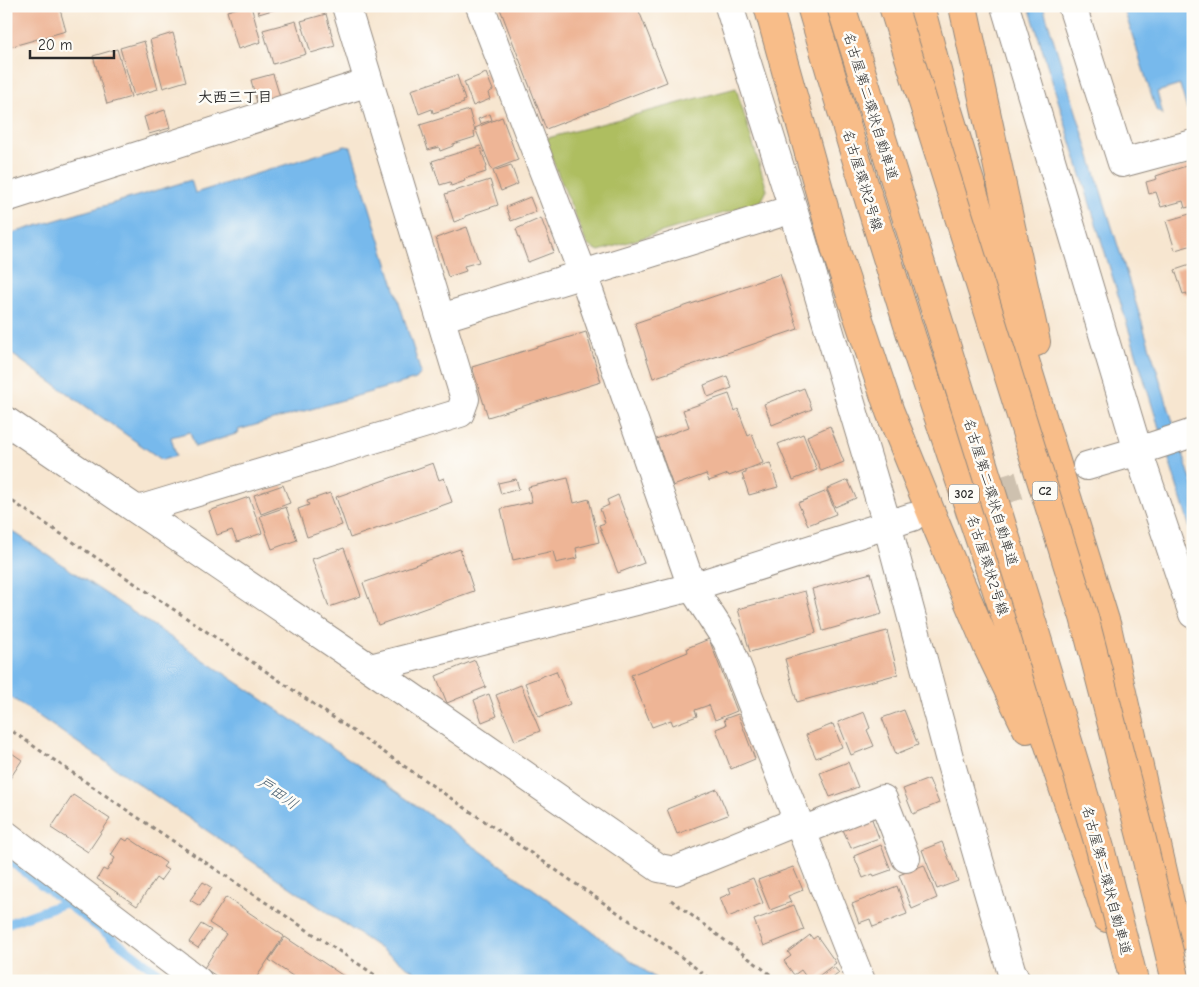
<svg xmlns="http://www.w3.org/2000/svg" width="1199" height="987" viewBox="0 0 1199 987" font-family="'Comic Neue','Klee One',sans-serif">
<rect width="100%" height="100%" fill="#fdfcf7"/>
<filter id="ink" filterUnits="userSpaceOnUse"><feTurbulence type="fractalNoise" baseFrequency=".02" numOctaves="2"/><feDisplacementMap in="SourceGraphic" scale="10" xChannelSelector="R" yChannelSelector="G"/><feConvolveMatrix kernelMatrix="1 2 1 2 8 2 1 2 1" color-interpolation-filters="sRGB"/></filter>
<filter id="wash" filterUnits="userSpaceOnUse"><feTurbulence type="fractalNoise" baseFrequency=".0096" numOctaves="4" result="noise"/><feDisplacementMap in="SourceGraphic" scale="20" xChannelSelector="R" yChannelSelector="G"/><feGaussianBlur stdDeviation="1.12" result="paint"/><feColorMatrix in="noise" values="0 0 0 0 0 0 0 0 0 0 0 0 0 0 0 0 0 1.4 0 .05"/><feComposite in="paint" operator="in"/></filter>
<g filter="url(#wash)">
<rect width="100%" height="100%" fill="#f7e6d0"/>
<path fill="#aebe61" stroke="#6c7446" d="M736,88L767,190L761,202L599,251L587,245L544,139Z"/>
<path fill="#77b9ec" stroke="#51728c" d="M1029,6H1043L1193,486V538Z
M1123,6H1193V107L1187,109L1180,85L1157,92L1163,115L1156,110Z
M345,146L351,147L421,373L416,379L238,430L239,433L195,447L190,432L171,437L176,456L162,460L6,350V235L191,180L195,193Z
M6,527C226,674 447,822 659,981H428L6,694Z"/>
<g fill="none" stroke-linecap="round" stroke-linejoin="round">
<path stroke="#77b9ec" stroke-width="9" d="M6,858L169,981
M6,924L65,903"/>
</g>
<g id="blocks">
<path fill="#eeb596" d="M6,6H59L66,31L6,48Z
M244,6H251L261,42L238,49L227,11Z
M257,6H282V7L259,14Z
M499,6H637L667,82L546,129Z
M326,14L335,46L311,53L301,21Z
M296,21L306,54L273,64L263,30Z
M173,33L186,81L163,88L150,40Z
M144,41L158,89L134,96L120,48Z
M117,49L131,97L107,104L93,56Z
M486,73L493,90L488,93L490,99L473,106L464,82Z
M273,74L280,97L257,103L251,80Z
M457,75L465,100L463,101L464,103L433,113L432,109L419,114L411,90Z
M165,110L170,128L149,134L144,117Z
M469,110L475,131L474,132L475,137L453,144V146L440,151L439,147L428,150L420,125Z
M490,114L492,120L480,124L478,119Z
M502,117L518,160L492,170L475,128Z
M480,146L487,167L485,168L486,172L464,179L465,181L451,186L450,182L440,185L432,161Z
M511,165L518,184L501,191L493,171Z
M1189,165L1193,177V206L1185,208L1183,201L1161,207L1156,192L1149,194L1146,182L1157,179L1156,176Z
M490,180L498,205L465,216V218L454,222L445,194Z
M530,197L536,212L511,221L506,207Z
M1193,213V245L1175,250L1166,221Z
M541,218L554,252L528,262L516,229Z
M467,227L479,262L464,266L466,271L448,277L436,238Z
M1193,264V294L1187,296V293L1183,294L1175,270Z
M780,274L798,329L653,378L635,323Z
M586,332L601,382L488,417L472,367Z
M727,376L732,388L708,397L704,385Z
M804,388L812,409L772,425L764,404Z
M729,394L735,411L738,409L748,436L752,434L763,463L729,476L728,474L709,481L706,474L673,486L656,439L689,427L683,410Z
M830,426L844,462L821,471L807,436Z
M803,434L817,470L793,480L778,444Z
M433,463L439,480L444,478L452,502L350,538L336,497Z
M770,463L778,487L749,495L742,474L746,473V470Z
M568,478L574,503L589,499L599,542L576,548L578,558L556,563L553,551L513,560L501,509L532,502L528,487Z
M516,479L519,489L501,494L498,483Z
M848,480L856,498L835,507L827,489Z
M283,485L290,503L261,514L254,495Z
M827,491L836,514L808,525L798,503Z
M330,493L342,525L307,537L298,509L309,505L307,501Z
M618,495L644,563L618,573L599,525L605,523L600,509L609,505L607,500Z
M249,497L262,533L237,542L232,530L217,535L209,511Z
M286,507L297,540L272,549L260,516Z
M344,548L361,596L329,607L312,559Z
M460,549L474,591L378,625L363,583Z
M871,573L882,614L823,631L812,589Z
M805,591L816,633L750,652L738,609Z
M887,631L898,674L797,702L785,659Z
M709,639L737,711L715,720L709,705L695,710L697,716L673,725L671,720L652,727L631,675L688,652L687,648Z
M475,660L486,687L447,703L436,676Z
M556,671L570,704L539,717L525,683Z
M521,685L540,731L515,741L496,695Z
M489,694L497,716L482,722L474,700Z
M904,710L918,745L896,754L882,718Z
M864,712L870,728L867,730L874,746L851,755L838,722Z
M738,714L755,759L731,769L716,729L726,725L724,719Z
M833,724L842,747L816,758L806,735Z
M6,749L22,760L9,780L6,779Z
M848,762L858,787L830,797L820,773Z
M929,779L939,803L913,814L903,789Z
M717,789L728,815L677,834L667,809Z
M73,795L110,819L88,852L51,828Z
M870,814L879,838L851,848L841,825Z
M122,838L127,841L129,838L166,863L163,867L168,870L160,881L156,878L137,906L97,879L103,869L107,871L115,858L111,855Z
M942,842L958,881L937,889L922,850Z
M881,845L891,870L874,876L873,874L863,878L854,856Z
M924,865L937,898L912,909L899,875Z
M793,867L803,890L788,896L791,902L770,910L758,880Z
M753,878L763,903L728,917L720,898L731,893L729,888Z
M203,882L212,888L200,906L190,900Z
M897,886L907,914L873,927L870,919L859,923L852,904Z
M226,897L284,936L254,981H224L204,968L226,934L209,923Z
M794,905L804,930L764,946L754,920Z
M201,924L211,930L198,948L189,942Z
M810,935L813,939L817,936L836,963L812,981H809L801,970L794,975L784,961L791,956L788,952Z
M285,937L351,981H300L269,960Z
M834,967L839,973L829,981H815Z"/>
</g>
</g>
<g filter="url(#ink)">
<use href="#blocks" fill-opacity="0" stroke="#91887e" stroke-width="1"/>
<g fill="none" stroke-linecap="round" stroke-linejoin="round">
<path stroke="#cec1af" stroke-width="28" stroke-dasharray="28 14" stroke-linecap="butt" d="M912,517L1064,472"/>
<defs>
<path id="minor" d="M480,6L583,274L692,587L727,641L861,981
M729,6L793,209L887,524L950,761L1011,970L1016,981
M1005,6L1138,451L1193,614
M1072,6L1122,163L1193,144
M6,198L369,82
M441,318L793,209
M6,421L370,668L659,868L675,871L798,821
M1087,466L1138,451L1193,433
M138,510L460,413L465,399L346,6
M370,668L692,587L912,517
M802,831L883,799L906,858
M6,835L198,981"/>
<path id="highway" d="M768,6L837,254L890,412L939,532L988,648L1027,729
M811,6L852,145L912,338L1107,918
M920,6L945,101L1107,627L1178,937
M963,6L1036,342"/>
</defs>
<use href="#minor" stroke="#91887e" stroke-width="30"/>
<use href="#highway" stroke="#91887e" stroke-width="30"/>
<path stroke="#91887e" stroke-width="3" stroke-dasharray="4 4" stroke-linecap="butt" d="M6,497L261,668L668,947L713,981
M6,727L131,813L384,981
M671,900L779,981"/>
<use href="#minor" stroke="#fff" stroke-width="28"/>
<use href="#highway" stroke="#f8bd89" stroke-width="28"/>
<defs>
<path id="highway-bridge" d="M841,6L1035,632L1100,848L1134,981
M893,6L1084,617L1142,840L1176,981"/>
</defs>
<use href="#highway-bridge" stroke="#91887e" stroke-width="30" stroke-linecap="butt"/>
<use href="#highway-bridge" stroke="#f8bd89" stroke-width="28"/>
</g>
</g>
<g text-anchor="middle" stroke-width="5" stroke-linejoin="round" paint-order="stroke">
<g fill="#fdfcf7" stroke="#6a6a68" stroke-width="1">
<rect x="1032.5" y="481.5" width="25" height="19" rx="4"/>
<rect x="949" y="484.5" width="30" height="19" rx="4"/>
</g>
<g font-size="12" font-weight="bold" fill="#2b2b2b">
<text x="1045" y="495">C2</text>
<text x="964" y="498">302</text>
</g>
<g font-size="14" fill="#2b2b2b" stroke="#fdfcf7">
<text transform="translate(871 106) rotate(73)" y="5">名古屋第二環状自動車道</text>
<text transform="translate(863 180) rotate(73)" y="5">名古屋環状2号線</text>
<text transform="translate(991 492) rotate(73)" y="5">名古屋第二環状自動車道</text>
<text transform="translate(988 565) rotate(72)" y="5">名古屋環状2号線</text>
<text transform="translate(1107 880) rotate(75)" y="5">名古屋第二環状自動車道</text>
</g>
<g font-size="15" font-weight="bold" fill="#2b2b2b" stroke="#fdfcf7">
<text x="235" y="102">大西三丁目</text>
</g>
<g font-size="15" font-style="italic" fill="#465d6f" stroke="#fdfcf7">
<text transform="translate(278 793) rotate(35)" y="5">戸田川</text>
</g>
</g>
<rect width="1199" height="987" fill="none" stroke="#fdfcf7" stroke-width="25"/>
<path d="M30 50v8h84v-8" fill="none" stroke="#2b2b2b" stroke-width="2.5"/>
<text x="38" y="50" font-size="15" fill="#2b2b2b" stroke="#fdfcf7" stroke-width="4" paint-order="stroke">20 m</text>
</svg>
